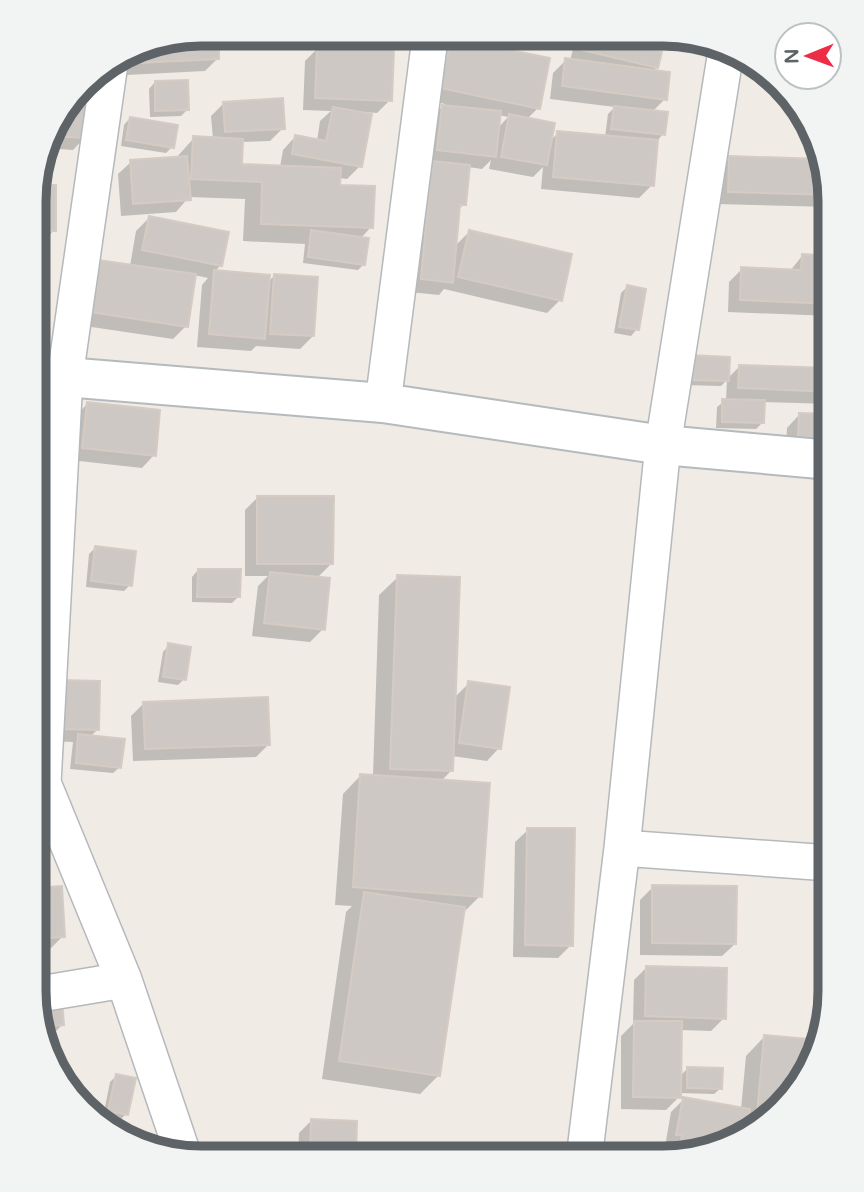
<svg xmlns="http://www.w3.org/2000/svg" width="864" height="1192" viewBox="0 0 864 1192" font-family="'Varela Round',sans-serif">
<rect width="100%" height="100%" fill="#f0ebe5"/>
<path fill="#0003" fill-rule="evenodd" d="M664,35L657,67L653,71L665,99L652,112L663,134L656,142L652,185L639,198L541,189L543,167L533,177L489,169L491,160L482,169L468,167L464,204L458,210L455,246L470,231L560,300L547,313L444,289L439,295L409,292L420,176L432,163L425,162L430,119L445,104L429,100L439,52L452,39L538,108L527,119L550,141L558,133L605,137L608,114L615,107L550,99L553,73L566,60L570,61L576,36ZM499,115L508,117L498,128Z
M293,40H342L294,42Z
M146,42L218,58L205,71L126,75L125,57Z
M318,48L390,100L377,113L363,112L360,166L347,179L339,178V186L371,227L360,239L364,264L358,270L303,263L305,244L243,241L245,199L189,197L176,212L121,216L118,174L131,162L175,159L194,138L213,139L211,116L224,103L283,128L270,141L241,142V166L280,167L283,150L295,137L317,141L320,121L331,111L303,110L305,61Z
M89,76L85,137L73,150L45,148L55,117Z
M155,82L187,110L181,116L150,117L149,89Z
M130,118L172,147L166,153L121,146L124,125Z
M730,158L822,161L831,207L716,204L717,171Z
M35,186H54V230L48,237L35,236Z
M149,218L221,265L214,272L268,282L274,276L313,336L300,349L256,346L251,351L197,347L202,285L208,278L194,275L186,326L173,339L78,325L130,266L136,231Z
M802,256L831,257V316L728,312L729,282L742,269L790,271Z
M627,287L637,329L631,336L614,333L621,293Z
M682,363L727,379L740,366L831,370V404L763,402L762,423L756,429L716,428L717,407L726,400L727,380L721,386L682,385Z
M87,404L154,455L142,468L70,460L75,417Z
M799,415L831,416V451L786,449L787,428Z
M34,434L52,477L34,495Z
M258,497L331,564L316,579L323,629L310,642L252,636L258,586L268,576H245V510Z
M96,547L130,585L124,591L86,587L89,554Z
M198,570L239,596L232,603L192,602V577Z
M398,577L454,698L469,683L499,748L487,761L452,756L451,771L441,781L480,896L462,914L439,1075L420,1094L322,1079L346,912L352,906L335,905L343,794L361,775L373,776L379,595Z
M169,645L184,679L178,685L158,682L163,652Z
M45,694L97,730L90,737L120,767L113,773L70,769L73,742L44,741Z
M144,703L269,744L256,757L133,761L131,716Z
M528,830L571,945L558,958L513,957L515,842Z
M653,887L735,944L722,956L640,955V900Z
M33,889L63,936L50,949L33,950Z
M830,929V950L826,949Z
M647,967L724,1018L711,1031L680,1030L679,1077L688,1068L721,1088L714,1094L679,1093V1097L666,1110L621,1109V1036L633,1024L634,980Z
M830,980V1003L826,1017H824L826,984Z
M36,1003L62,1025L56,1031L42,1032Z
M764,1037L817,1041L802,1085L737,1142L668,1158L670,1148L665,1147L671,1112L684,1099L741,1109L746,1056Z
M116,1076L126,1114L120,1120L103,1117L110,1082Z
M311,1121L355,1158H298L299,1133Z"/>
<path fill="#cdc8c4" stroke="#d5cbc3" stroke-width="2" d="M666,35L658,68L582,50L585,36Z
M451,38L550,58L540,109L440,88Z
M219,41V59L138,63V47L146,42Z
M317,47L394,49L392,101L315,98Z
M565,58L670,72L667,100L562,86Z
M91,74L87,138L50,136L55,117Z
M188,80L189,110L155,111V81Z
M283,98L285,129L225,132L223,102Z
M442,105L501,111L496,157L437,150Z
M614,106L668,112L665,135L611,129Z
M333,107L372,114L362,167L292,154L295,135L326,141Z
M509,114L555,123L547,165L501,157Z
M130,117L178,125L174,148L126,140Z
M557,131L658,140L654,186L553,177Z
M193,136L243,139L242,164L341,168L340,185L375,186L373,228L261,224L262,182L191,179Z
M187,156L191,200L133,204L130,160Z
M729,156L821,159L830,195L728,192Z
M432,161L470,165L466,205H460L453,283L421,279Z
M35,185H56V231H35Z
M149,216L229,232L222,266L142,250Z
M311,230L369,238L365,265L308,257Z
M469,230L572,254L562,301L458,277Z
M802,254L831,256V304L740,300L741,267L801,270Z
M98,260L196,274L188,327L90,312Z
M214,270L270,275L265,339L209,334Z
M274,274L318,277L314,336L270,334Z
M627,285L646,289L639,330L619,327Z
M688,355L730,357L729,381L687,380Z
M739,365L831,368V392L738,388Z
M722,399L765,400L764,423L722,422Z
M87,402L160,410L156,456L82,448Z
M799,413L831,414V438L798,437Z
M51,426L54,478L34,479V433Z
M257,496H334L333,564H257Z
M95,546L136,551L132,586L91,581Z
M34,555H40L42,599H34Z
M198,569H241L240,597H197Z
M270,572L330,578L325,630L264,623Z
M397,575L460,577L453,771L390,769Z
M168,643L191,647L186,680L163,677Z
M57,680L100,681L99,730L56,729Z
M468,681L510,687L501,749L459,743Z
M268,697L270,745L145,749L143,702Z
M78,734L125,739L121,768L76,763Z
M360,774L490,783L482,897L353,887Z
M527,828H575L573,946L525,945Z
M34,842L43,881L33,884Z
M652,885L737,886L736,944L652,943Z
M62,886L65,937L33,939V888Z
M364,892L465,907L440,1076L339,1061Z
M646,966L727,968L726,1019L645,1016Z
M62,1000L64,1025L41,1027L35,1002Z
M634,1021H682L681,1098L633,1097Z
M764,1035L818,1040L802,1085L756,1125Z
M687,1067L723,1068L722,1089L687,1088Z
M116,1074L136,1078L128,1115L108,1111Z
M683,1097L750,1109L746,1134L737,1142L678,1156L682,1135H676Z
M311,1119L357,1121L356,1158H310Z"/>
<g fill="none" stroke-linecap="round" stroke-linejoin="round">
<defs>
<path id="street" d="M110,63L65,377L43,783L124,980L184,1157
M383,403L430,38
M622,848L830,863
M34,995L124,980
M584,1159L622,848L663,445L726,51"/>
<path id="secondary" d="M34,392L65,377L383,403L663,445L831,460"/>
</defs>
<use href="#street" stroke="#b5b9bc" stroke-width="38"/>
<use href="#secondary" stroke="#b4babd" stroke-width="42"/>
<use href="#street" stroke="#fff" stroke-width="35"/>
<use href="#secondary" stroke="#fff" stroke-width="38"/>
</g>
<path d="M0 0H864V1192H0ZM201 46H663A155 155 0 0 1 818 201V991A155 155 0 0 1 663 1146H201A155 155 0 0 1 46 991V201A155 155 0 0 1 201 46Z" fill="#f2f3f3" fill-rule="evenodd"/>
<path fill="none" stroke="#5d6366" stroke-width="9" d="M201 46H663A155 155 0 0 1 818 201V991A155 155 0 0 1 663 1146H201A155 155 0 0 1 46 991V201A155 155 0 0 1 201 46Z"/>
<g transform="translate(808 56) rotate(269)"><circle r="33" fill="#ffffff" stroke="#bec1c2" stroke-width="2"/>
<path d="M0-5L12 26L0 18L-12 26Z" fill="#ef2c46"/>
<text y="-10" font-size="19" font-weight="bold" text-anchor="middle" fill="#5d6366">N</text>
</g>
</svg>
